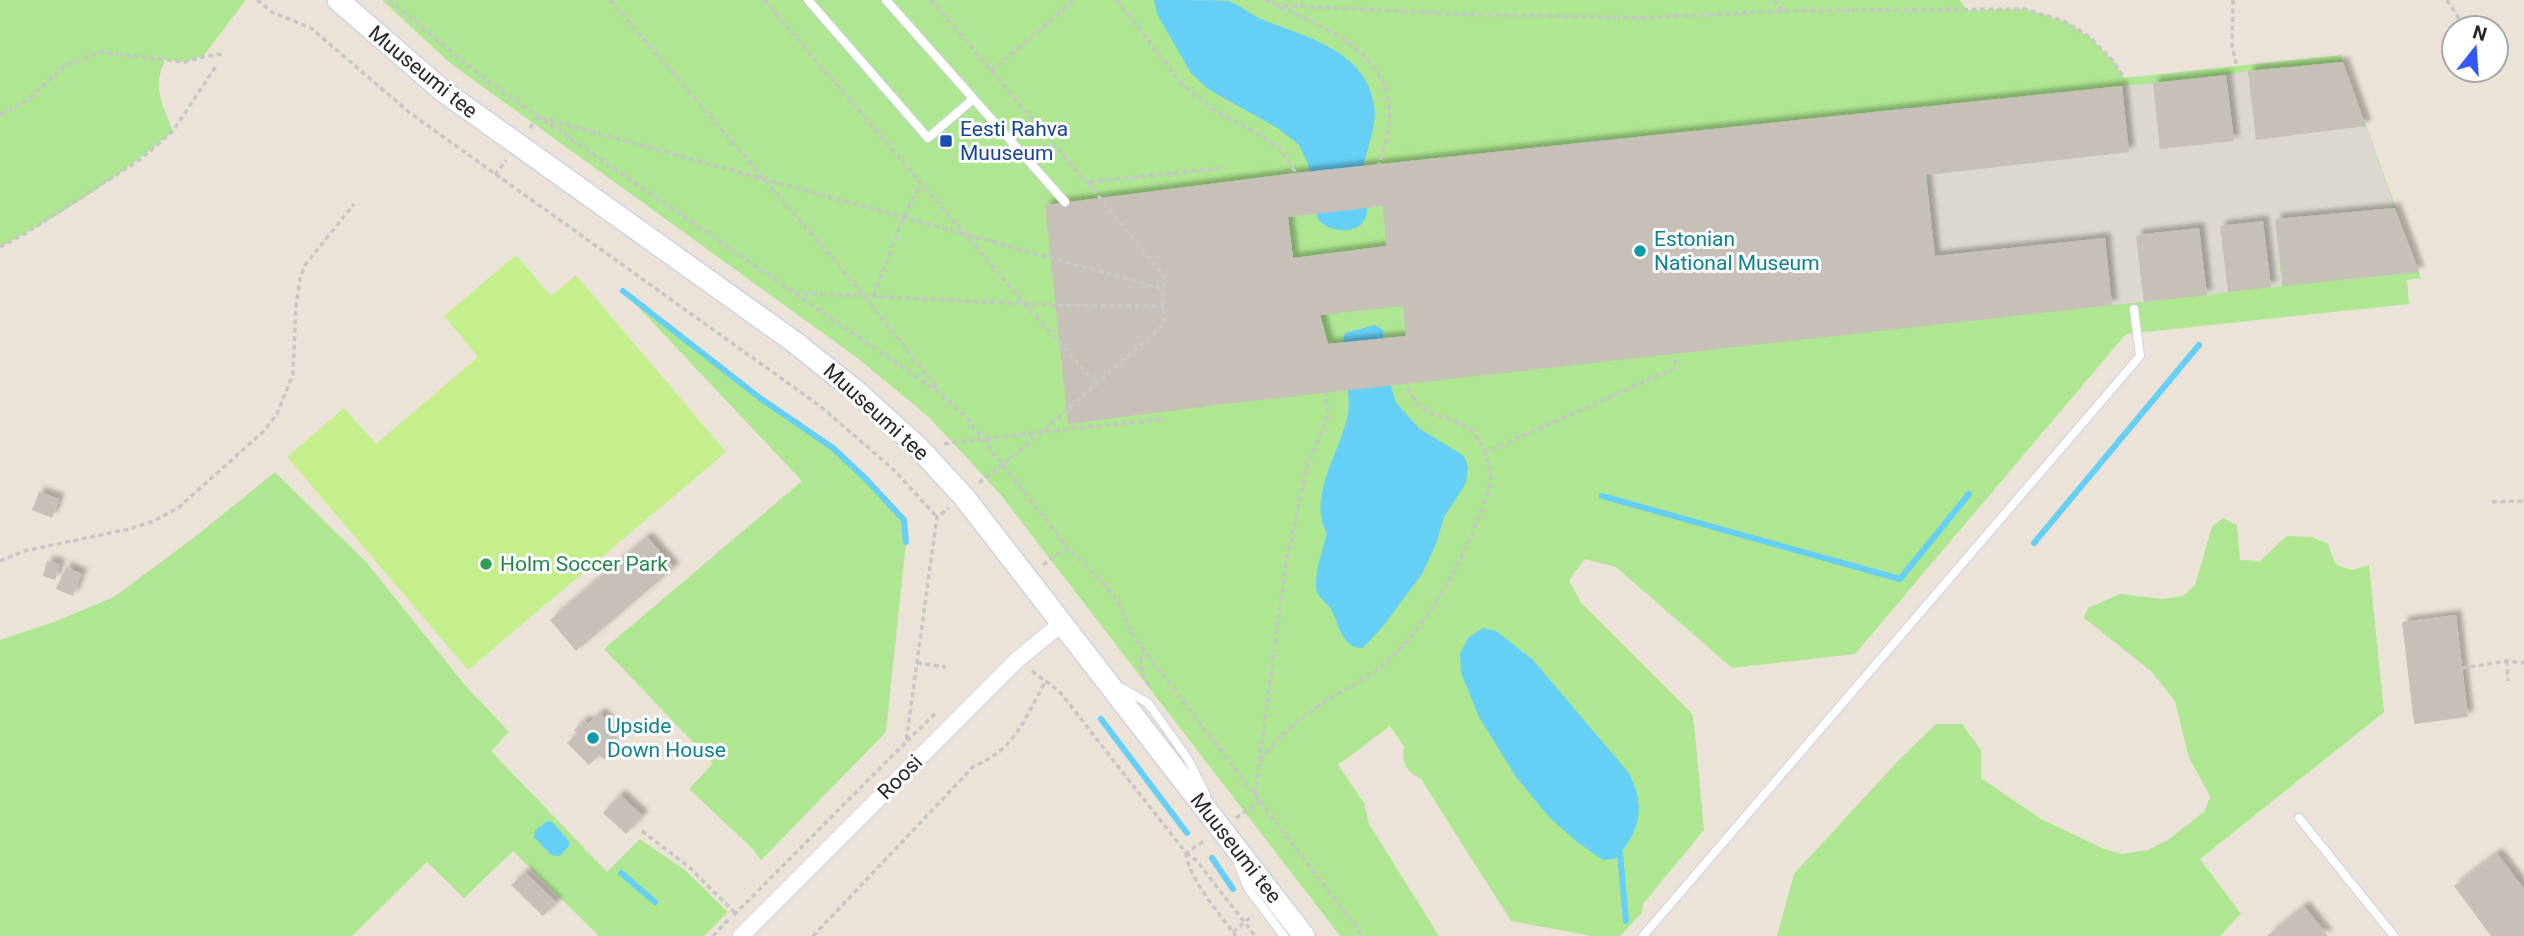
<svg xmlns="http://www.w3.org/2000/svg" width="2524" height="936" viewBox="0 0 2524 936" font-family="Roboto,sans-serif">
<defs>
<filter id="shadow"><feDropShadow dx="5.5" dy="-5.5" stdDeviation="2" flood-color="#0004"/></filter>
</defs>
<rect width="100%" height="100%" fill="#ece3d8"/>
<path fill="#aee691" d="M0,0H246L203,56L184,62L165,60C152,88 162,104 173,131C121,176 61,215 0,247Z
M382,0H1960L1967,10L2025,9L2066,22L2091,38L2114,62L2124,78L2341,55L2421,278L2407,280L2409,304L2126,334L1855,654L1732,668L1616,567L1585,559L1569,580L1581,603L1693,715L1704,830L1643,904L1642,913L1620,936H1592L1511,921L1421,779C1406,772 1401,762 1404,746L1390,726L1338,765L1364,803L1369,824L1439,936H1340L1000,494L929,417L856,357L450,63Z
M623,291L760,398L833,448L866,479L904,520L906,542L886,732L761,860L753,849L689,789L713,763L604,649L802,481Z
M275,472L367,563L464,684L509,732L491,751L607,872L640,839L686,871L728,912L704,936H599L513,851L464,898L427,862L352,936H0V640L54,622L114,597L196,536Z
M2223,518L2237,525L2240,560L2260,561L2287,536L2312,537L2328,544L2336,565L2352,570L2369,565L2384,712L2200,859L2241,914L2220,936H1777L1794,874L1897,762L1936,724H1962L1981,750V778L2041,819L2104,849L2122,854L2148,850L2169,839L2205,811L2210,796L2189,758L2175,701L2152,672L2084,618L2088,608L2120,594L2162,599L2183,596L2195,585L2212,527Z"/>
<path fill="#c5ee8c" d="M516,255L551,296L576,275L726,452L468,670L287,457L344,408L376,444L478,357L444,316Z"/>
<path fill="#dcd7d0" d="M2248,71L2256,139L2366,126L2395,208L2275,219L2282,286L2271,287L2263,221L2221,226L2228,292L2207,295L2199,228L2136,235L2144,302L2112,305L2105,238L1935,256L1926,175L2129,152L2122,86L2153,83L2160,149L2233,140L2226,75Z"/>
<path fill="#65cff5" d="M1154,0C1169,0 1218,0 1229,1C1240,5 1250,14 1261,19C1304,37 1366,50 1374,105C1379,133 1357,162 1364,190C1365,198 1369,208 1366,216C1360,236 1328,233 1318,219L1308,164L1299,145L1279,129L1208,89L1191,73L1157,14Z
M1375,325L1383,330V358L1396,403L1420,429L1464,456L1468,467L1466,483L1444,517L1436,544L1422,574L1384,625L1363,648C1340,648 1340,624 1331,609C1325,600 1316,597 1316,587C1315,570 1323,549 1327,533C1307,500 1339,452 1347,419C1354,390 1337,360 1345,333Z
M1483,628L1496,631L1533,660L1628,772C1647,805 1640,833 1615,859L1603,860L1577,842L1549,817L1516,777L1479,717L1461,673L1460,654L1468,638Z
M547,821L552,822L569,841V846L560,856L551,855L534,837L535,831Z"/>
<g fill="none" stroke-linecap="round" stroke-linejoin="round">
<path stroke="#65cff5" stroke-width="6" d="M623,291L760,398L833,448L866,479L904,520L906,542
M1602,496L1900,579L1969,494
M2034,543L2199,345
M1101,719L1187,833
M1620,853L1626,921
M1212,858L1233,889
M621,873L655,902"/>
</g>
<path fill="#c7c0b8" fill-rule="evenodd" filter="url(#shadow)" d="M2343,62L2366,126L2256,140L2248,71Z
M2226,75L2234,141L2160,149L2153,83Z
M2122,86L2129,152L1926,175L1935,256L2105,238L2112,305L1207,406L1068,424L1045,205L1296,173ZM1383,206L1386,246L1293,258L1288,217ZM1403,306L1406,336L1328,344L1320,315Z
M2395,208L2419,272L2283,286L2275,219Z
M2263,221L2271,287L2228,292L2220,226Z
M2199,228L2207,295L2144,302L2136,235Z
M39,492L59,499L52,518L32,510Z
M647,537L674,568L576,651L550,620Z
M47,561L60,564L55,580L43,576Z
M66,567L82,574L73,596L56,589Z
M2456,615L2468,717L2414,724L2402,622Z
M600,713L620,733L609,743L614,749L604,759L599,755L589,765L567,743L577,733L574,730L584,720L588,724Z
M620,795L643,816L626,834L603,813Z
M2497,853L2524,889V936H2491L2454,886Z
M525,872L557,903L543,916L511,885Z
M2304,906L2328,936H2267Z"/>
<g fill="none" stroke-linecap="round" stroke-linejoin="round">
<defs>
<path id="service" d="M808,0L928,138L972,100
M886,0L1065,202
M1120,687L1148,703L1188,759L1206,795
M2299,818L2394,936
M1238,864L1248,888L1284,936
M1643,936L2140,356L2134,309"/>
<path id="minor" d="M741,936L1017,660L1062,623"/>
<path id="tertiary" d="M338,0L443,91L793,341L857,392L919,448L964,497L1304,936"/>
</defs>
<use href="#service" stroke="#ced2e2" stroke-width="10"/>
<use href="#minor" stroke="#ced2e2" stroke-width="18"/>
<use href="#tertiary" stroke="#ced2e2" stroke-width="24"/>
<path stroke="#c7c7c7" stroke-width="3.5" stroke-dasharray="5 3.5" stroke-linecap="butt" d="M257,0L272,12L311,28L410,113L820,406L894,470L937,517
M389,0L487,81L941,394L964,415L1067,547C1083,565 1103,580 1117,601C1125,614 1128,628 1137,641L1363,936
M610,0L863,294L938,389
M764,0L1024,303L1097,384
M931,0L1086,182
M1117,0L1181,83L1213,110L1262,136L1280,149L1296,173
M1265,0C1311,22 1382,45 1389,105C1392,125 1385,145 1379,164
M1774,0L1783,11
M2233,0L2232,46L2237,66
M2447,0L2465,28
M1275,5L1452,14L1640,18L1783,11L2025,9L2066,22L2091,38L2114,62L2124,78
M2495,70L2499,75
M991,71L1075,0
M0,115L26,101L66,65L100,52L184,62L206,56L223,54
M530,128L538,117L1164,289
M495,175L506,160
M0,247L26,233L141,159L173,131L216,66
M795,293L1056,305L1163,306
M874,295L903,218L921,184
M944,444L1042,432L1163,325L1164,276L1087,182L1224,168
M1484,453L1675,368V358
M979,483L1042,432L1164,419
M2492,502L2524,501
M0,561L24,551L129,529L154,521L178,508L264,431L277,414L293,374L296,305L300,279L305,265L354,204
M1043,565L1067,547
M1144,649C1138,665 1141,672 1149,686
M2507,661L2508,681
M917,663L946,667
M2462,668L2507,661L2524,663
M1032,671L1059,691L1186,853L1204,841
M907,741L937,712
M1260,760C1277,739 1295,721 1318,706C1337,693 1358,683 1377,670C1417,640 1455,577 1473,531C1480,513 1493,490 1490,470C1487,459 1481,440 1472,432C1451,413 1416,420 1407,384
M1255,795L1286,563L1308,462L1320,437L1327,417L1326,393
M1236,818L1260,801
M642,831L689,867L735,913
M1186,853L1197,861L1255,936
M1186,853C1188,878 1221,916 1236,936
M734,915L906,742L937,517L949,508
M1233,932L1253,915
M713,936L728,920
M813,936L974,766C1015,750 1025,718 1045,682"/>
<use href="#service" stroke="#fff" stroke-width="8"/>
<use href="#minor" stroke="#fff" stroke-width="16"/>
<use href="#tertiary" stroke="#fff" stroke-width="21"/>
</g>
<rect fill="#1a4fb4" stroke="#fff" stroke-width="2.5" x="939" y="134" width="14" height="14" rx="3.5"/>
<g fill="#0f9aa8" stroke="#fff" stroke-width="2.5">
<circle cx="1640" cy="251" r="7"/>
<circle cx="593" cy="738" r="7"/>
</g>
<circle fill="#2e9e5b" stroke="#fff" stroke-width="2.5" cx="486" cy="564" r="7"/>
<g text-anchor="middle" stroke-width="6" stroke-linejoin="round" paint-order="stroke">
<g font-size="21" fill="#282828" stroke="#fff">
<text transform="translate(423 72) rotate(39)" y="7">Muuseumi tee</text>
<text transform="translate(876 412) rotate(42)" y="7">Muuseumi tee</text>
<text transform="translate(900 777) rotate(-45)" y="7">Roosi</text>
<text transform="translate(1236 848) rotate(52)" y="7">Muuseumi tee</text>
</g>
<g font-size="21" fill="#164399" stroke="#fff" text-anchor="start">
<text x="960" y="136">Eesti Rahva<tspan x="960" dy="24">Muuseum</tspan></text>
</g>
<g font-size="21" fill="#0d838f" stroke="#fff" text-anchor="start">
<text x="1654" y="246">Estonian<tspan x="1654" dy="24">National Museum</tspan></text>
<text x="607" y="733">Upside<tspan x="607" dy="24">Down House</tspan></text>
</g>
<g font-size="21" fill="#27864d" stroke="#fff" text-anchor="start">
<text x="500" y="571">Holm Soccer Park</text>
</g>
</g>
<g transform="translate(2475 49) rotate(17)"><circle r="33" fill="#ffffff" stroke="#a9a9a9" stroke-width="2"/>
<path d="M0-5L12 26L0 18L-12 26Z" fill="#3259ff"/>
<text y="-10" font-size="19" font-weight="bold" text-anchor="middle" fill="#282828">N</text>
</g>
</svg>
